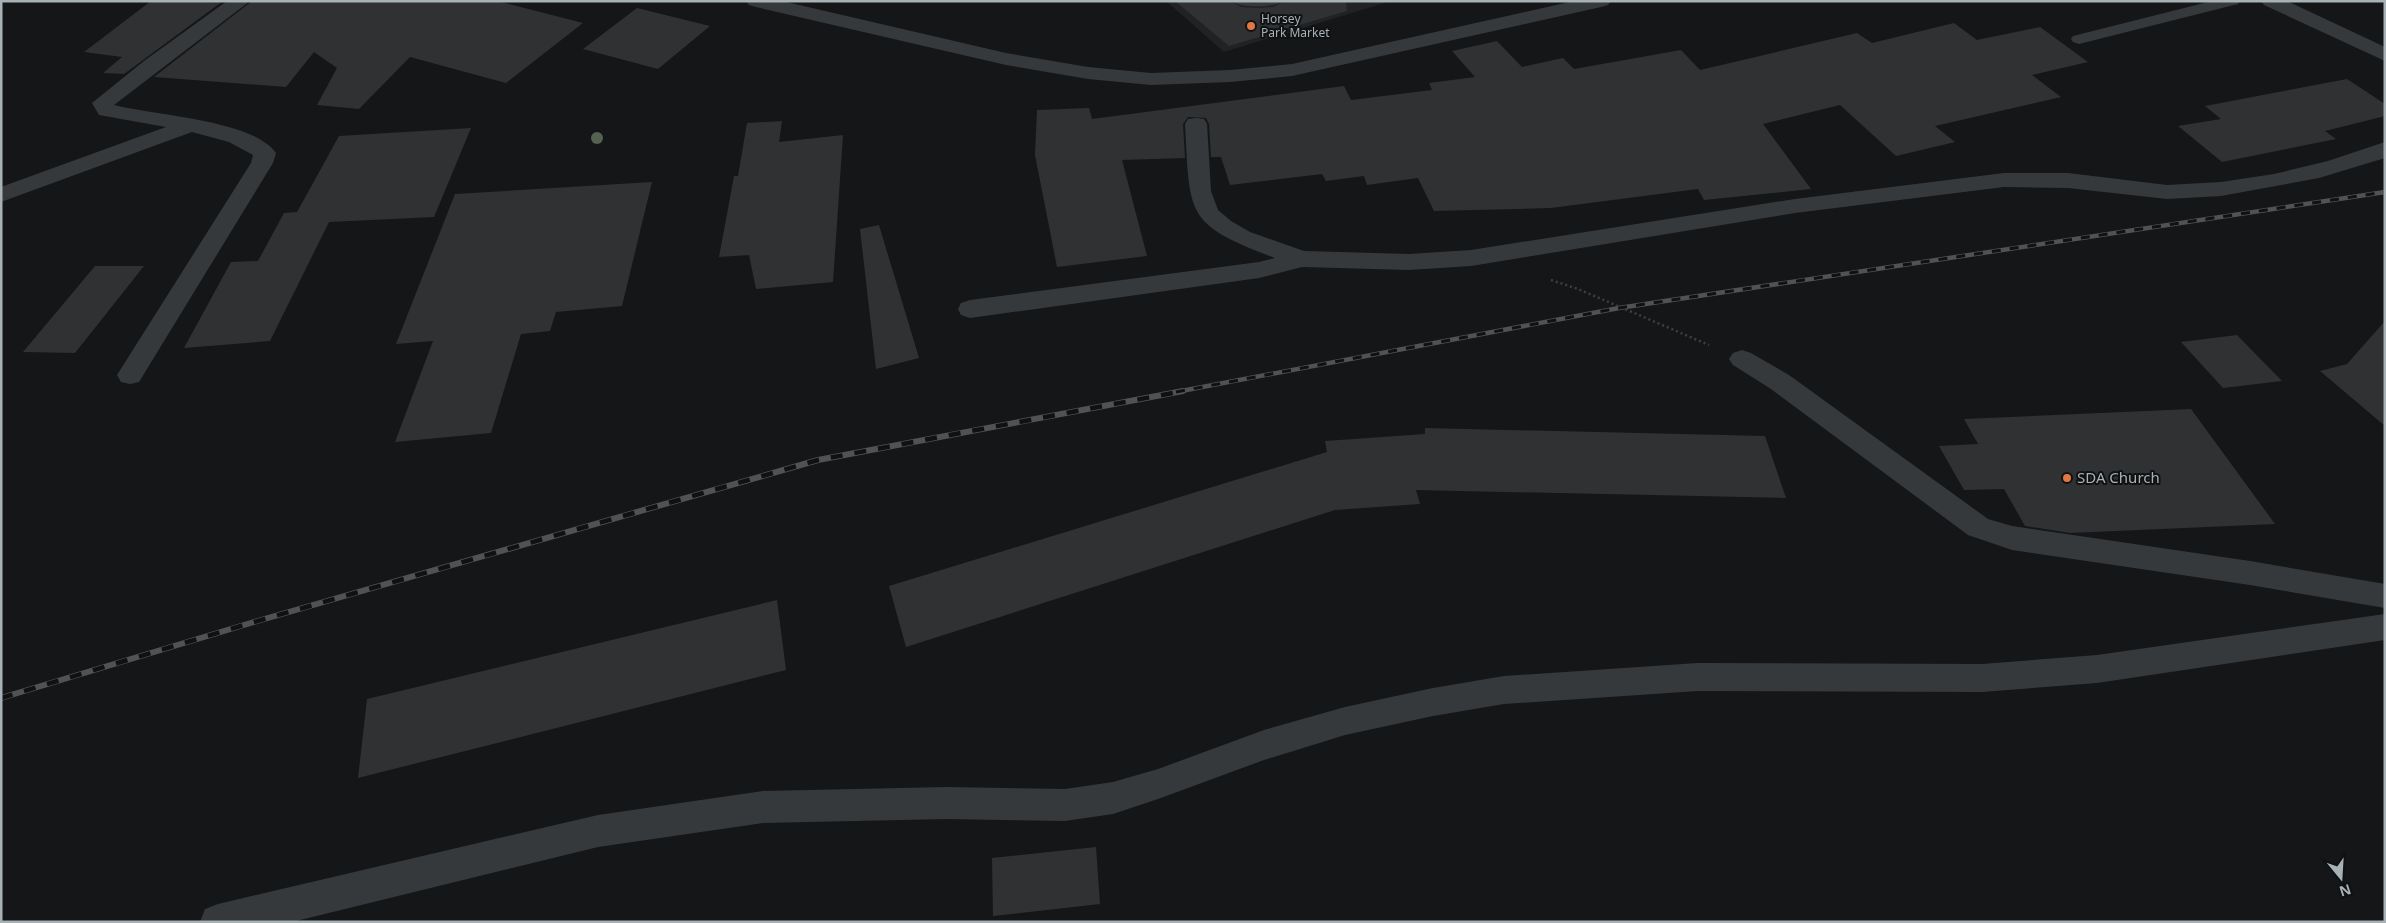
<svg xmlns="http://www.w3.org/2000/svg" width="2386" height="923" viewBox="0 0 2386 923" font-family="'Noto Sans',sans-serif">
<rect width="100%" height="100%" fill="#151617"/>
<path fill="#212224" d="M1166,1H1391L1224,52Z"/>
<path fill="#303133" d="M151,1H223L124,74L103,73L122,57L84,52Z
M252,1H497L583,23L506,83L410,57L359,109L317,105L337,68L314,52L286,87L154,77Z
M1175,1H1230L1241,7L1257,8L1273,7L1284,1H1346L1347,11L1229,46Z
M637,8L710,26L658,69L583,49Z
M1954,23L1977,40L2040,27L2088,62L2032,75L2061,97L1935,126L1955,142L1896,156L1840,105L1763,124L1811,189L1704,200L1698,189L1551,208L1434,211L1418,178L1367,185L1364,176L1326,181L1322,174L1230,185L1221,157H1211L1209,124L1206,118L1188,117L1183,124L1185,158L1122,160L1147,256L1057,267L1035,155L1037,110L1089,108L1092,119L1344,86L1351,100L1432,90L1429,83L1475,77L1452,51L1497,41L1522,67L1563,58L1574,69L1681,50L1700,70L1857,33L1872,43Z
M2347,79L2385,104V116L2325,131L2336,139L2222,162L2178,126L2221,119L2205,106Z
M782,121L779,142L843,135L833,282L756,289L749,255L719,257L734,176H738L747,123Z
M471,128L434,217L329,222L270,341L184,348L231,262L258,261L284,213L297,212L339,136Z
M652,182L622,306L556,312L550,331L521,334L491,433L395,442L433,341L396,344L455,194Z
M879,225L919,358L876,369L860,229Z
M95,266H144L75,353L23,352Z
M2385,321V426L2320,371L2347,364Z
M2237,335L2282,381L2223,388L2181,342Z
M2191,409L2275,524L2070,533L2025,526L2004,489L1964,490L1939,446L1978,444L1964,419Z
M1425,428L1765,436L1786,498L1416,490L1420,504L1335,510L906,647L889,586L1327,452L1325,441L1425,434Z
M777,600L786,670L358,778L367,699Z
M1096,847L1100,904L993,916L992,858Z"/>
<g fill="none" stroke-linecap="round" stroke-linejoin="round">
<path stroke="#3d4042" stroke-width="2.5" stroke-dasharray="2 3" stroke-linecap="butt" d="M1551,280L1578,289L1709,345"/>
<path fill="#36393b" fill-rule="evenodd" d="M1232,1H1282C1276,8 1238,8 1232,1Z
M2212,1H2240L2238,4L2079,44L2073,42L2071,39L2073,36Z"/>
<path fill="#36393b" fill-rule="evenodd" d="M227,1H250L114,105C152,115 254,120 276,153L273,163L139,382L130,384L121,382L117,375L251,163L253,155L229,142L192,132L1,202V187L166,127L99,115L92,103L144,61Z
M746,1H782L1006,53L1088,67L1151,73L1230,70L1292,64L1574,1H1611L1608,5L1601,7L1292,76L1230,82L1151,85L1088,79L1006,65L756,7L749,5Z
M2261,1H2287L2385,47V61L2264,5Z
M1196,118L1204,119L1207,124L1211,191L1218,210L1231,221L1250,232L1304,251L1409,254L1471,250L1795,199L2004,173H2068L2167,185L2221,182L2274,174L2328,161L2385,142V158L2319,178L2221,196L2167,199L2068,188L2004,187L1795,213L1471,266L1409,270L1302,267L1259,278L970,318L961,315L958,309L961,303L970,300L1259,262L1275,258C1185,224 1190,216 1185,124L1188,119Z
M1742,350L1751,353L1789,375L1988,519L2012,526L2250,561L2385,584V608L2250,585L2012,550L1968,535L1771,389L1733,365L1729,359L1733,353Z
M2385,614V640L2097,683L1982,692L1698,691L1504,704L1433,716L1345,735L1264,760L1158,799L1113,814L1065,821L947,819L763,823L598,847L292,922H200L205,909L218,904L598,815L763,791L947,787L1065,789L1113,782L1158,769L1264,730L1345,707L1433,688L1504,676L1698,663L1982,664L2097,655Z"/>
<defs>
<path id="rail-far1" d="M1176,392L1619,308L2385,192"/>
<path id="rail" d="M1,698L254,622L818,460L1183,391"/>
</defs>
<use href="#rail-far1" stroke="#505356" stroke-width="4.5"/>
<use href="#rail" stroke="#505356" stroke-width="6"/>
<use href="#rail-far1" stroke="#101112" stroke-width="3" stroke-dasharray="9" stroke-linecap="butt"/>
<use href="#rail" stroke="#101112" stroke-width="4.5" stroke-dasharray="12" stroke-linecap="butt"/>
</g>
<circle fill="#556151" cx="597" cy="138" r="6"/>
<g fill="#e17843" stroke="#101112" stroke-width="2">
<circle cx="1251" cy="26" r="5"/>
<circle cx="2067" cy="478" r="5"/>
</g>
<g text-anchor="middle" stroke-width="4" stroke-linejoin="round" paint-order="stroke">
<g font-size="12" fill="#a8b1b6" stroke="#101112" text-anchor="start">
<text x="1261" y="23">Horsey<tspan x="1261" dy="14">Park Market</tspan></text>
</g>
<g font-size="15" fill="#a8b1b6" stroke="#101112" text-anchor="start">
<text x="2077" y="483">SDA Church</text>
</g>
</g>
<rect width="2386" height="923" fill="none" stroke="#a8b1b6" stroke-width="5"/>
<g transform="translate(2341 878) rotate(162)" stroke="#101112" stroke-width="4" paint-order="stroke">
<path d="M0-4L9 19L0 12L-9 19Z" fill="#a8b1b6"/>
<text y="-8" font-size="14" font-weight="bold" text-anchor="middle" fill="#a8b1b6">N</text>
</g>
</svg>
